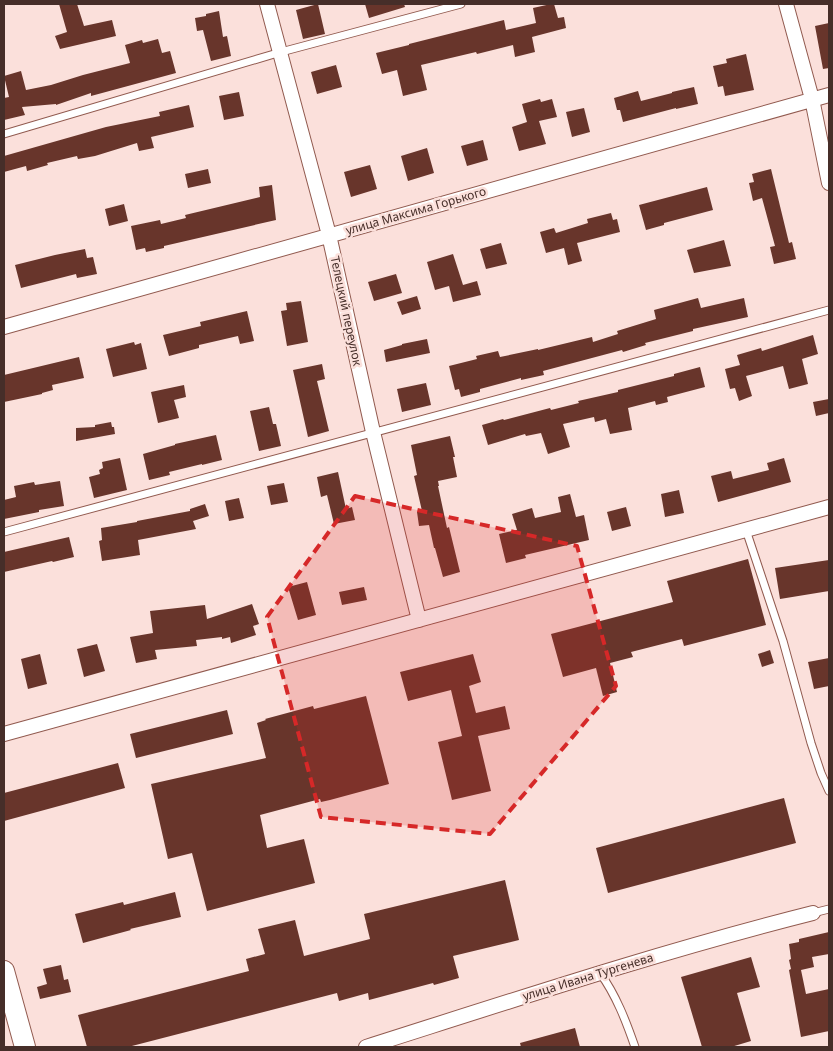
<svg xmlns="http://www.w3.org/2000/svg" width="833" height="1051" viewBox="0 0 833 1051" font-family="'Noto Sans',sans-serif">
<rect width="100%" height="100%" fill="#fbe0db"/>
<path fill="#68352b" d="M59,4H77L84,26L112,20L116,36L60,49L55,36L67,32Z
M318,4L325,34L303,39L296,10Z
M365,4H404L405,7L369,18Z
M551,4H554L558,18L564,17L566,28L532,37L535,52L515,57L513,45L477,54L476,52L421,65L427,90L403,96L397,70L382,74L376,53L409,45V44L504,20L506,30L536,23L533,8Z
M219,11L223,37L227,36L231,56L211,61L203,30L197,31L195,18L206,16V14Z
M829,23V68L823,69L815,26Z
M158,39L162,53L170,51L176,73L91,96V93L56,105V104L22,107L25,115L4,120V98L9,97L4,76L21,71L26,90L51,85L83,75L130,63L125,45L142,40L143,43Z
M746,54L754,90L725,96L723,86L718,87L713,66L727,63L726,59Z
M336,65L342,87L317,94L311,72Z
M694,87L698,104L676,109V108L623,122L620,110H617L614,98L638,91L641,101L672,93V92Z
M239,92L244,116L224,120L219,96Z
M540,99L541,102L552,99L557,117L539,121L546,144L519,151L512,127L527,122L522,104Z
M189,105L194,127L151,137L154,148L139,151L137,143L95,156L78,159L77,156L47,163L48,165L27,171L26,166L4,172V156L106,127L160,116L159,112Z
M584,108L590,132L572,137L566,112Z
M483,140L488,160L467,166L461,146Z
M427,148L434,173L408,181L401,156Z
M370,165L377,189L351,197L344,172Z
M208,169L211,183L188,188L185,174Z
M771,169L789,243L792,242L796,259L774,264L770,247L775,246L762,198L753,201L749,183L754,182L752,174Z
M272,185L276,220L164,246V248L146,252L145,248L136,250L131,226L160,220L161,224L186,218L185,215L260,197L259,187Z
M707,187L713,210L664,223V225L646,230L639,205Z
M124,204L128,221L109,226L105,209Z
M611,213L613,220L617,219L620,232L577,243L582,261L568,265L564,248L546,253L540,232L554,228L556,233L588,223L587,219Z
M724,240L731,266L694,273L687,250Z
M501,243L507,264L486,269L480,249Z
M85,249L87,258L93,257L97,274L77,278L76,274L21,288L15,265L55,255Z
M453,254L463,285L477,281L481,295L453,302L449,286L435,290L427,262Z
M396,274L402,293L374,301L368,282Z
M417,296L421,309L402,315L397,302Z
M698,298L701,308L744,298L748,317L693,329V331L645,343L646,345L623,352L622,350L543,371L544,375L521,380V378L480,389V392L461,397L459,389L455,390L449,366L477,359L476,356L498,351L500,357L538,349V350L592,337L593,342L618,334L617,331L656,319L654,310Z
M301,301L308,342L287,346L281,311L287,310L286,303Z
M247,311L254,341L240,344L238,336L199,345V348L169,356L163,335L201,326L200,322Z
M813,335L818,354L802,359L808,384L789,389L783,366L746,376L752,396L739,401L735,388L730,389L725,369L740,365L737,355L761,348L762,351Z
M427,339L430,353L386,362L384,350L402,345V344Z
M134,342L135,345L141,343L147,369L113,377L106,349Z
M79,357L84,378L52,385L53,390L42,393V394L4,402V375Z
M322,364L325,379L317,381L329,431L308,437L293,370Z
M700,367L705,387L667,397L668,402L656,405L655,401L628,408L632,430L610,434L606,419L595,422L594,417L563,424L570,447L548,454L541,433L526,436L525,434L488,445L482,425L503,419L504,420L550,408L551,410L579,403L578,401L618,392V390L674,376V374Z
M426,383L431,405L402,412L397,389Z
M184,385L186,397L174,400L179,418L158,423L151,392Z
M829,399V413L816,416L813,402Z
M269,407L273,424H276L281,446L259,451L250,411Z
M111,422L112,427H114L115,434L76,441V428L95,427V425Z
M216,435L222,460L202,465V464L169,472L170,475L149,480L143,454L175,445V444Z
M450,436L455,457H453L457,477L438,481L439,486H438L447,528L449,527L460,572L443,577L435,548H434L429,525L419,526L417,512L422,511L414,476L417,475L411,445Z
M120,458L127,490L94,498L89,477L100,474L99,470L103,468L102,462Z
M784,458L791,482L718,502L711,476L731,471L733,479L769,470L767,463Z
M338,472L346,509L352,507L355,520L334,524L327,495L321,497L317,477Z
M60,481L64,506L39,510V512L4,519V500L16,497L14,486L34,482L35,485Z
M284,483L288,502L271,505L267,486Z
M679,490L684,513L665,517L661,494Z
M570,494L576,517L584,515L589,540L525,555L526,558L506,563L499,534L517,530L512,514L532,508L535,518L561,512L558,497Z
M239,498L244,518L229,521L225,501Z
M205,504L209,516L193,521L196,529L138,540L140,555L102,561L99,541L102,540L101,528L137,522V521L190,511V509Z
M626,507L631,526L612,531L607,512Z
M69,537L74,557L53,562L52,561L4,572V552Z
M748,559L766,625L684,646L682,639L631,652L633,657L610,663L617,692L603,696L596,668L563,677L551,634L673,602L667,581Z
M829,560V591L780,599L775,568Z
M307,582L316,615L298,620L288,587Z
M364,587L367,600L342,605L339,592Z
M252,604L259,624L253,626L256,635L231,643L230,637L222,639V637L196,640L197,646L155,650L157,659L136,663L130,637L153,633L150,611L205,605L207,619Z
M97,644L105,671L84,677L77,649Z
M770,650L774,663L762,667L758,654Z
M40,654L47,684L28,689L21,659Z
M473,654L481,682L469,686L476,713L505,706L510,729L478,736L491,791L452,800L438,742L462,736L451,690L408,701L400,672Z
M829,658V686L814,689L808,662Z
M366,696L389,784L330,800L321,802L320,799L260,815L267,848L304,839L315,883L207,911L192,853L168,859L151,784L266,758L257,723L266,720L265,719L313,706L314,709Z
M227,710L233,734L136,758L130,734Z
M118,763L125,788L4,821V793Z
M784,798L796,843L608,893L596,848Z
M505,880L519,940L453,956L459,978L434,985L433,983L369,1000L368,993L339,1001L337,993L128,1047H87L78,1015L249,971L246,959L265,954L258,929L295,920L304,956L370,939L364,914Z
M175,892L181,917L130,929L131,930L83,943L75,914L123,902L124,905Z
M829,932V954L812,957L814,967L801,970L806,994L829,989V1031L801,1037L789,970L791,969L789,960L791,959L789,944L799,942V939Z
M751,957L760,987L737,993L751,1041L731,1047H702L681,977Z
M61,965L64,980L68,979L71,992L40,999L37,987L47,984L43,969Z
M575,1028L580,1047H521L520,1043Z"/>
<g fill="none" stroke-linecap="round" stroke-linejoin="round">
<defs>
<path id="service" d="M4,134L281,52L461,4
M746,530L783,641L811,743L821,773L829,791
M4,532L829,310
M813,913L829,909
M600,973C616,995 626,1021 635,1047"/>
<path id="minor" d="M267,4L329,235L373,432L419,620
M786,4L812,99L829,183
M4,327L829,95
M4,734L829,507
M366,1047C514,1000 662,951 813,913"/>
<path id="secondary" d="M4,971L25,1047"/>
</defs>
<use href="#service" stroke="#915a4f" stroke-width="9"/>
<use href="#minor" stroke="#915a4f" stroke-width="16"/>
<use href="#secondary" stroke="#915a4f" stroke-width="22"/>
<use href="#service" stroke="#fff" stroke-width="7"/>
<use href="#minor" stroke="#fff" stroke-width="14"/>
<use href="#secondary" stroke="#fff" stroke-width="20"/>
</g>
<path fill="#d62828" fill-opacity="0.2" stroke="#d62828" stroke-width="4" stroke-dasharray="10 6" stroke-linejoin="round" d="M355,496L577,546L616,686L490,834L321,817L267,617Z"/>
<g text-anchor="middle" stroke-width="5" stroke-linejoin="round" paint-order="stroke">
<g font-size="12" fill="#462e29" stroke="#fbe0db">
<text transform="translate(416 211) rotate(-16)" y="4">улица Максима Горького</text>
<text transform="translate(346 311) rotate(78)" y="4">Телецкий переулок</text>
<text transform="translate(588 977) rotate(-17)" y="4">улица Ивана Тургенева</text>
</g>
</g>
<rect width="833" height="1051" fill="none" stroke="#462e29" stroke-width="10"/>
</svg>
